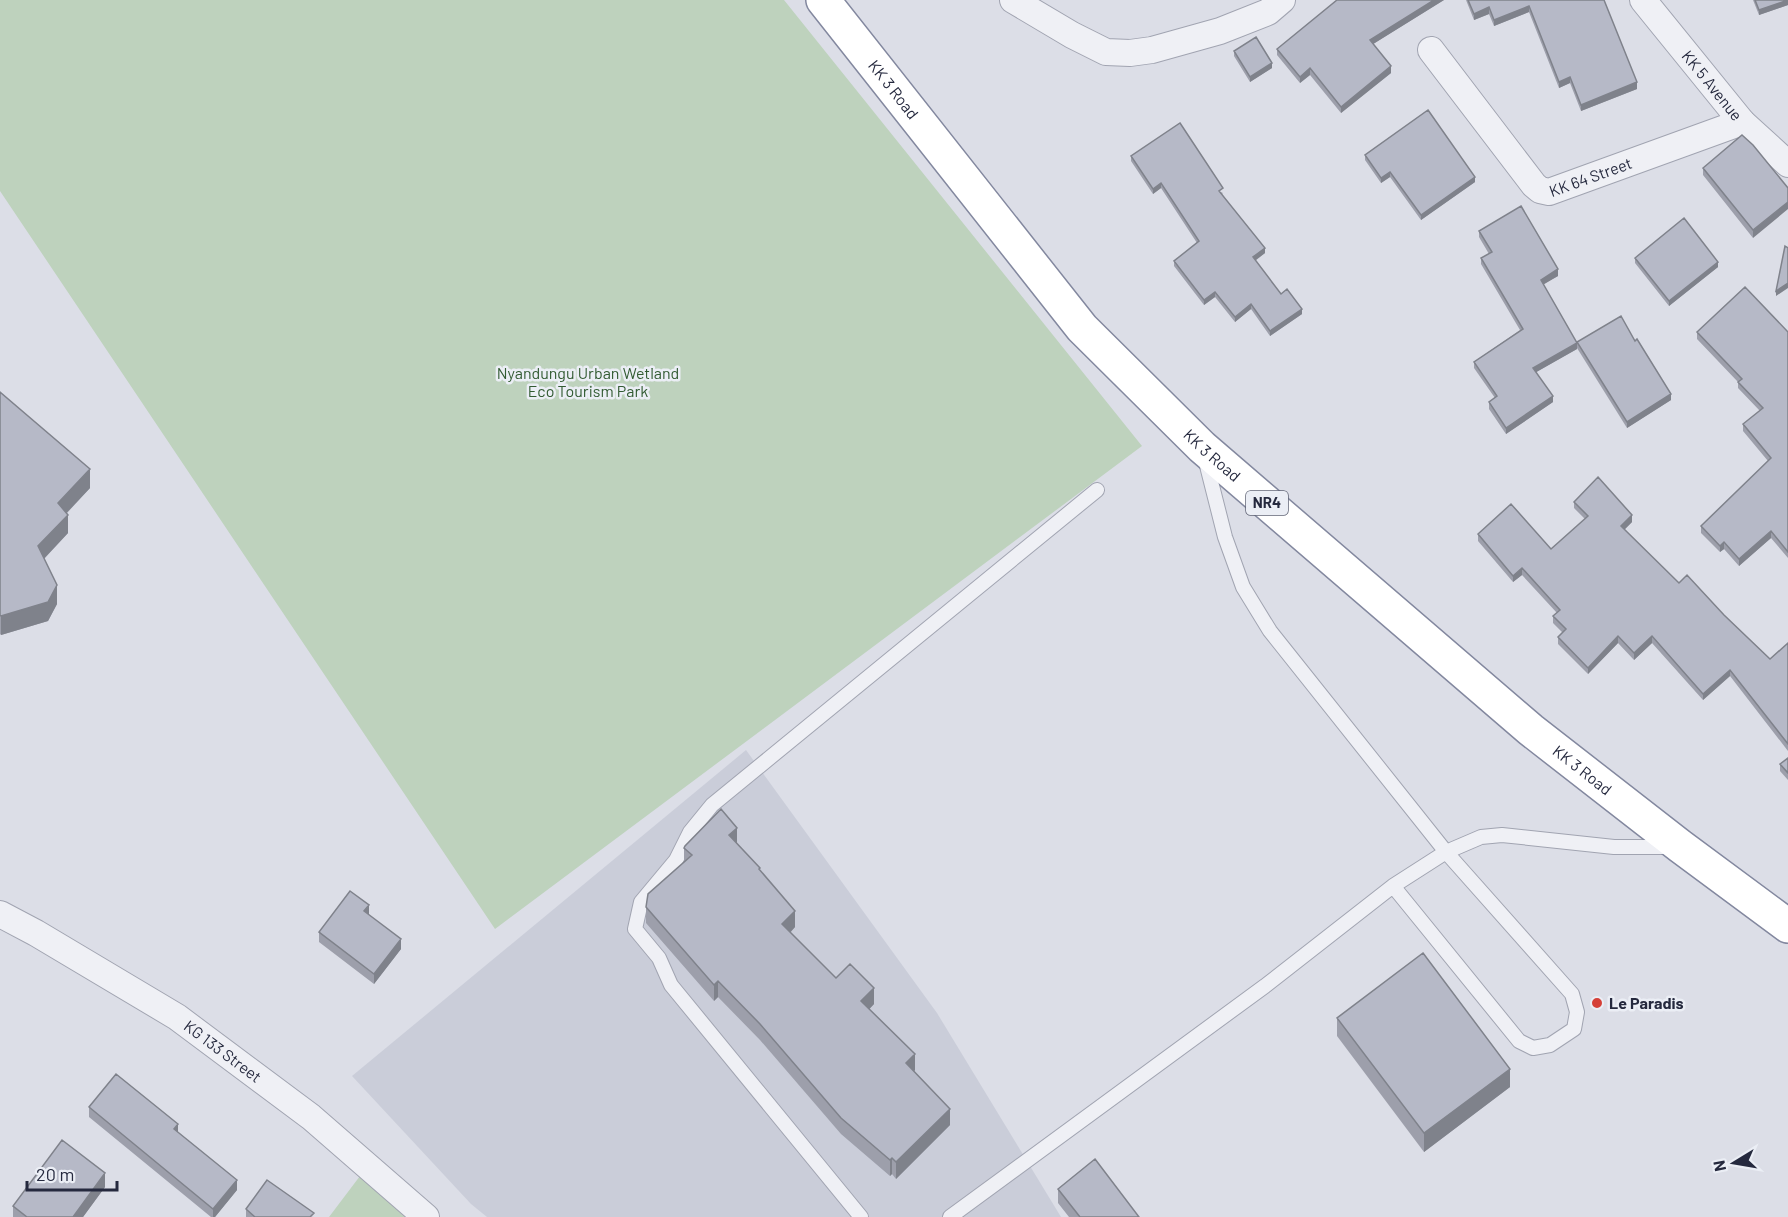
<svg xmlns="http://www.w3.org/2000/svg" width="1788" height="1217" viewBox="0 0 1788 1217" font-family="Barlow,sans-serif">
<rect width="100%" height="100%" fill="#dcdee7"/>
<path fill="#cacdd9" d="M746,750L937,1013L1061,1217H487L471,1204L352,1076Z"/>
<path fill="#bed2bd" d="M0,0H784L1142,446L495,929L0,191Z
M360,1176L405,1217H329Z"/>
<g fill="none" stroke-linecap="round" stroke-linejoin="round">
<defs>
<path id="lane" d="M1393,886L1519,1041L1533,1048L1550,1045L1574,1029L1577,1012L1572,994L1446,852L1481,837L1502,835L1614,847H1672
M861,1217L671,985L659,958L635,929L641,902L676,860L690,832L712,805L1097,490
M950,1217L1265,986L1393,886L1446,852L1270,631L1243,587L1225,537L1205,458"/>
<g id="street">
<path d="M1013,0L1072,35L1106,52L1130,53L1152,50L1220,31L1268,12L1282,0"/>
<path id="s1" d="M1643,0L1742,122L1788,164"/>
<path id="s2" d="M1431,50L1534,185L1540,190L1549,192L1742,122"/>
<path id="s3" d="M0,914L36,933L177,1017L311,1117L426,1217"/>
</g>
<g id="highway">
<path id="s4" d="M823,0L1082,328L1202,447L1531,730L1680,846L1788,926"/>
</g>
</defs>
<use href="#lane" stroke="#a1a4b1" stroke-width="16"/>
<use href="#street" stroke="#a1a4b1" stroke-width="28"/>
<use href="#highway" stroke="#83889f" stroke-width="36"/>
<use href="#lane" stroke="#eff0f5" stroke-width="14"/>
<use href="#street" stroke="#eff0f5" stroke-width="26"/>
<use href="#highway" stroke="#fff" stroke-width="33"/>
</g>
<path fill="#9d9fab" d="M1337,0H1444L1373,44L1391,73L1341,113L1310,75L1300,83L1277,55V49Z
M1466,0H1604L1637,89L1581,111L1570,83L1559,88L1529,12L1494,26L1489,14L1474,20Z
M1753,0H1788V5L1759,15Z
M1234,51L1272,68L1250,82L1234,56Z
M1753,145V238L1703,175V168Z
M1365,155L1475,182L1421,220L1390,177L1381,183L1365,160Z
M1131,156L1223,193L1222,194L1265,253L1255,261L1281,294L1302,314L1270,336L1251,309L1235,322L1215,297L1204,305L1174,266V261L1197,243L1161,188L1153,194L1131,161Z
M1479,231L1558,276L1543,284L1577,349L1536,372L1553,402L1506,434L1489,409V402L1495,398L1474,368V362L1520,330L1481,264V258L1489,254L1479,237Z
M1635,258L1718,267L1669,306L1635,263Z
M1697,332H1788V558L1771,538L1739,566L1724,549L1720,552L1701,533V526L1768,461L1743,431V424L1760,411L1738,388V382L1697,339Z
M1635,341L1671,400L1627,428L1577,348V342Z
M0,392L90,488L67,513L68,533L44,559L57,604L48,621L1,635L0,634Z
M1574,502L1632,522L1624,530L1679,583L1724,615L1770,659L1788,643V751L1730,676L1703,700L1652,643L1634,660L1618,643L1588,674L1558,644V637L1563,633L1553,623V616L1557,613L1522,575L1513,582L1478,541V534L1551,549L1585,519L1574,508Z
M1788,758V780L1780,771V764Z
M737,844L760,870L795,927L790,933L836,978L874,1004L869,1009L915,1070L914,1072L950,1125L896,1179L892,1174L890,1176L841,1134L760,1040L718,997L714,1001L646,923V907L684,862V848Z
M369,915L401,949L374,984L319,942V932Z
M1337,1018L1510,1087L1424,1152L1337,1036Z
M89,1107L237,1190L215,1217H211L89,1117Z
M105,1187L83,1217H13V1206Z
M1058,1189L1139,1217H1069L1058,1203Z
M246,1209L314,1217H246Z"/>
<path fill="#7f828b" d="M1434,0H1444L1370,46V40Z
M1788,0V5L1759,15V10Z
M1529,6V12L1494,26V20Z
M1489,7V14L1474,20V14Z
M1272,63V68L1250,82V77Z
M1391,66V73L1341,113V107Z
M1310,68V75L1300,83V77Z
M1570,77V83L1559,88V82Z
M1637,82V89L1581,111V105Z
M1390,172V177L1381,183V178Z
M1475,177V182L1421,220V215Z
M1161,183V188L1153,194V189Z
M1788,202V209L1753,238V230Z
M1265,248V253L1253,262V257Z
M1718,262V267L1669,306V301Z
M1558,269V276L1541,286V280Z
M1788,283V288L1776,296V291Z
M1215,292V297L1204,305V300Z
M1251,304V309L1235,322V317Z
M1302,309V314L1270,336V331Z
M1577,343V349L1533,374V368Z
M1671,394V400L1627,428V422Z
M1553,396V402L1506,434V428Z
M90,469V488L58,522V503Z
M68,515V533L38,565V546Z
M1632,515V522L1621,533V526Z
M1771,531V538L1739,566V559Z
M1724,542V549L1720,552V546Z
M1522,568V575L1513,582V576Z
M57,585V604L48,621L1,635V616Z
M1618,636V643L1588,674V668Z
M1652,636V643L1634,660V653Z
M1730,670V676L1703,700V694Z
M737,828V844L729,835Z
M369,905V915L364,911Z
M795,911V927L782,941V924Z
M401,939V949L374,984V974Z
M718,981V997L714,1001V985Z
M874,988V1004L861,1018V1001Z
M915,1054V1070L906,1080V1063Z
M1510,1069V1087L1424,1152V1133Z
M950,1109V1125L896,1179V1162Z
M178,1124V1134L174,1129Z
M892,1158V1174L890,1176V1160Z
M105,1173V1187L83,1217H73Z
M237,1180V1190L215,1217H213V1209Z"/>
<path fill="#b6b9c7" stroke="#7f828b" stroke-width="1.5" d="M1337,0H1434L1370,40L1391,66L1341,107L1310,68L1300,77L1277,49Z
M1468,0H1604L1637,82L1581,105L1570,77L1559,82L1529,6L1494,20L1489,7L1474,14Z
M1755,0H1788L1759,10Z
M1256,37L1272,63L1250,77L1234,51Z
M1428,110L1475,177L1421,215L1390,172L1381,178L1365,155Z
M1180,123L1223,188L1219,191L1265,248L1253,257L1281,294L1287,289L1302,309L1270,331L1251,304L1235,317L1215,292L1204,300L1174,261L1199,241L1161,183L1153,189L1131,156Z
M1742,135L1753,145L1788,188V202L1753,230L1703,168Z
M1521,206L1558,269L1541,280L1577,343L1533,368L1553,396L1506,428L1489,402L1497,396L1474,362L1523,329L1481,258L1492,252L1479,231Z
M1684,218L1718,262L1669,301L1635,258Z
M1785,246L1788,248V283L1776,291Z
M1745,287L1788,332V552L1771,531L1739,559L1724,542L1720,546L1701,526L1771,458L1743,424L1763,408L1738,382L1742,379L1697,332Z
M1621,316L1635,341L1637,339L1671,394L1627,422L1577,342Z
M0,392L90,469L58,503L68,515L38,546L57,585L48,602L1,616L0,615Z
M1598,477L1632,515L1621,526L1679,583L1687,575L1724,615L1770,659L1788,643V744L1730,670L1703,694L1652,636L1634,653L1618,636L1588,668L1558,637L1566,629L1553,616L1560,610L1522,568L1513,576L1478,534L1511,504L1551,549L1588,516L1574,502Z
M1788,758V773L1780,764Z
M721,809L737,828L729,835L760,868L759,869L795,911L782,924L836,978L850,964L874,988L861,1001L915,1054L906,1063L950,1109L896,1162L892,1158L890,1160L841,1118L760,1024L718,981L714,985L646,907L648,894L692,855L684,848L685,846Z
M350,891L369,905L364,911L401,939L374,974L319,932Z
M1423,953L1510,1069L1424,1133L1337,1018Z
M116,1074L178,1124L174,1129L237,1180L213,1209L89,1107Z
M62,1140L105,1173L73,1217H27L13,1206Z
M1095,1159L1139,1217H1080L1058,1189Z
M267,1180L314,1213L310,1217H255L246,1209Z"/>
<circle fill="#d54038" stroke="#ebeef5" stroke-width="2" cx="1597" cy="1003" r="6"/>
<g text-anchor="middle" stroke-width="5" stroke-linejoin="round" paint-order="stroke">
<rect fill="#ebeef5" stroke="#606475" stroke-width="1.5" x="1246" y="491" width="42" height="24" rx="4.5"/>
<g font-size="15" font-weight="bold" fill="#25293e">
<text x="1267" y="508">NR4</text>
</g>
<g font-size="16" fill="#25293e" stroke="#ebeef5">
<text dy="6" stroke="none"><textPath href="#s1" startOffset="110">KK 5 Avenue</textPath></text>
<text dy="6" stroke="none"><textPath href="#s4" startOffset="114">KK 3 Road</textPath></text>
<text dy="6" stroke="none"><textPath href="#s2" startOffset="231">KK 64 Street</textPath></text>
<text dy="6" stroke="none"><textPath href="#s4" startOffset="600">KK 3 Road</textPath></text>
<text dy="6" stroke="none"><textPath href="#s4" startOffset="1086">KK 3 Road</textPath></text>
<text dy="6" stroke="none"><textPath href="#s3" startOffset="262">KG 133 Street</textPath></text>
</g>
<g font-size="16" fill="#325b32" stroke="#ebeef5">
<text x="588" y="379">Nyandungu Urban Wetland<tspan x="588" dy="18">Eco Tourism Park</tspan></text>
</g>
<g font-size="16" font-weight="bold" fill="#25293e" stroke="#ebeef5" text-anchor="start">
<text x="1609" y="1009">Le Paradis</text>
</g>
</g>
<g transform="translate(1734 1163) rotate(259)" stroke="#ebeef5" stroke-width="4.5" paint-order="stroke">
<path d="M0-4.5L10 22L0 15L-10 22Z" fill="#25293e"/>
<text y="-9" font-size="16" font-weight="bold" text-anchor="middle" fill="#25293e">N</text>
</g>
<path d="M27 1181v9h90v-9" fill="none" stroke="#25293e" stroke-width="3"/>
<text x="36" y="1181" font-size="18" fill="#25293e" stroke="#ebeef5" stroke-width="4.5" paint-order="stroke">20 m</text>
</svg>
